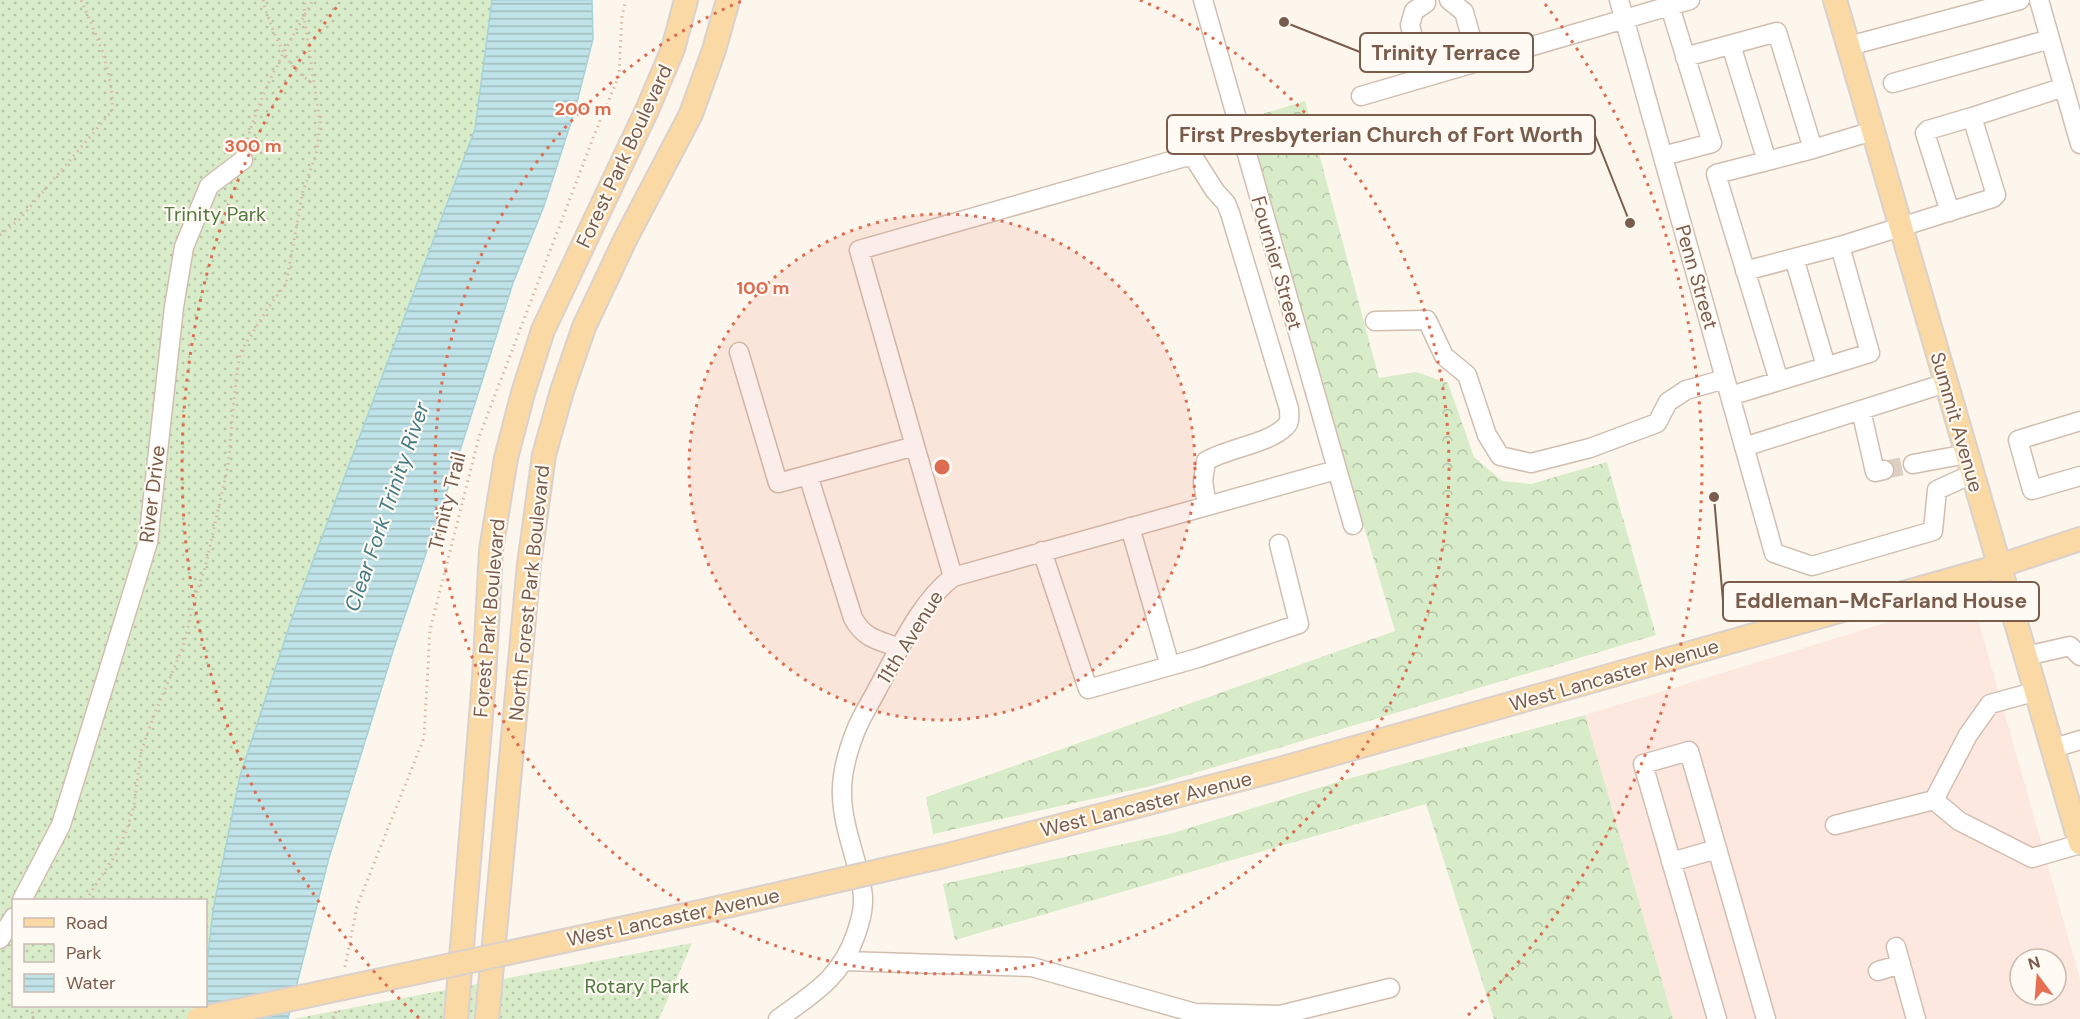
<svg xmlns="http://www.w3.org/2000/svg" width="2080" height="1019" viewBox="0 0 2080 1019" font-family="'DM Sans',sans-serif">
<defs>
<pattern id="forest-crowns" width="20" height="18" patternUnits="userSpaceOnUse" patternTransform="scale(1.5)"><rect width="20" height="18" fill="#d8ecc9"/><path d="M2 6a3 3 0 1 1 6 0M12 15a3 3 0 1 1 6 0" fill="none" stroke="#b4c2a5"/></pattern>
<pattern id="park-dots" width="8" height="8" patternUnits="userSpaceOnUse" patternTransform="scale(1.5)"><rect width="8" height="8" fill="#d8ecc9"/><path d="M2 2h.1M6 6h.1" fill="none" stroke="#b4c2a5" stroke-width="1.8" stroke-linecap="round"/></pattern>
<pattern id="water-rules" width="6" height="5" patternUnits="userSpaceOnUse" patternTransform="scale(1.5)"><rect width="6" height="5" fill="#bfe3e8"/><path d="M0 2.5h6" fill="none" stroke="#a0bbbe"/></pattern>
</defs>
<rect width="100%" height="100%" fill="#fdf6ec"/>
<path fill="#fde8e0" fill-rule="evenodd" d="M1964,599L1973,601L2080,979V1019H1673L1585,715ZM2020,959H2056V995H2020Z"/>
<path fill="url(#forest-crowns)" d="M1305,101L1379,378L1416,372L1448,383L1474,457L1502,481L1531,484L1607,462L1656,635L1151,786L933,834L926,797L1395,631L1243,120Z
M1585,715L1673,1019H1494L1426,804L955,940L943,884L1173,833L1347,779Z"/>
<path fill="url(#park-dots)" d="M0,0H492L475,129L295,609L240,776L213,910L206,965V900H14V1006H200L198,1019H0Z
M692,943L659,1019H293Z"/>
<path fill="url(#water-rules)" stroke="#a5d3da" stroke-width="1.5" d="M492,0H592L593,39L575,110L544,206L513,283L452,476L394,648L329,858L288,1019H200L201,1006H206V972L213,910L240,776L295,609L475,129Z"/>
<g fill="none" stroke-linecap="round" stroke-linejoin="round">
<path stroke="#dcd0c4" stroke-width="18" stroke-dasharray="18 9" stroke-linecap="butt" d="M1884,470L1913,464"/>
<defs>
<path id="minor" d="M1203,0L1353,525
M1449,0L1464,12L1478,62
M1619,0L1774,553L1812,566L1933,531L1937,490L1972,474
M2039,0L2080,144
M1731,45L1767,161L1813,149
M1849,46L2020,0
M1685,57L1777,32L1813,149L1873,131
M1423,78L1410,25L1414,11L1426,3
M1893,83L2050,39
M1361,96L1690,0
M1663,156L1712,143L1668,0
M1950,212L1925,133L1928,130L1972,117
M1794,258L1826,366
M1745,271L1840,246
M1375,321L1427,320L1444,356L1467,375L1487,435L1500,456L1531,463L1590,448L1657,423L1668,402L1686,390L1725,379
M739,352L778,483L808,475
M1779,381L1870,353L1840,246L1993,198L1996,195L1972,117L2064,87
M1730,396L1779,381L1716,174L1767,161
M1861,410L1875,472L1884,470
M2080,421L2018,440L2032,490L2080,476
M915,446L859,250L1185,157L1194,158L1215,191L1226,203L1230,213L1289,409C1289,416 1291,422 1285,427C1268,444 1228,448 1206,461L1203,481L1207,506
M1744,447L1946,383
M1913,464L1967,454
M1130,527L1170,666
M1042,551L1088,689L1198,658L1299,624L1279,544
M899,648C879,640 864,639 853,618L808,475L915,446L953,577
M2026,656L2070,646L2080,656
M2037,691L1990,704L1968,735L1934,800L1959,821L2032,858L2080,844
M2054,748L2080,740
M1835,825L1934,800
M1671,862L1717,849
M22,900L61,825L148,542L174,307L184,247L209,186L243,160
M0,939L14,917
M1896,947L1916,1019
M845,961L1032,967L1195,1013
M1878,971L1901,964
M778,1019C814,993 841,978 856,934C861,919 865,905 862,889C857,858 843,828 842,796C841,774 848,750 856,730C862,715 872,700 879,686C899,650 920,602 953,577L1336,470
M1194,1019L1195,1013L1280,1015L1390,988
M1717,1019L1643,764L1689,751L1766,1019"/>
<path id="major" d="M1835,0L2080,843
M944,856L1276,770L1999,566L2080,539
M456,1019L484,679L491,550L506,458L523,393L543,330L647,110L673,49L686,0
M487,1019L529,564L544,455L562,391L584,327L625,240L691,114L714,50L728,0"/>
</defs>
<use href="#minor" stroke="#d1beb0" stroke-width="21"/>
<use href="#major" stroke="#dad1cd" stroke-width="26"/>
<path stroke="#d9b8a5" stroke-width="3" stroke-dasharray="1.5 4.5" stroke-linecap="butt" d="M263,0C269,23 280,50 295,69C300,75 307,79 313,84
M246,145C260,91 287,47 313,0
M0,235L18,221L112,111C114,72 96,35 81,0
M86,900L116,854L127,829L134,806L141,752L154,715L183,647L194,602L206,564L228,466L236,380L240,353L269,306L286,284L303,191L317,151L320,122L304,17L305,0
M345,967L357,906L424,738L430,630L479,437L595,133L619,76L622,15L626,0
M32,1006L33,1019
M334,1019L336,1009"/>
<use href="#minor" stroke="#fff" stroke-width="18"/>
<use href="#major" stroke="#fbd9a5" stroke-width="22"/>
<defs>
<path id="major-bridge" d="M198,1019L709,910L944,856"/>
</defs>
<use href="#major-bridge" stroke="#dad1cd" stroke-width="26" stroke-linecap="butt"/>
<use href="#major-bridge" stroke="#fbd9a5" stroke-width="22"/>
</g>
<circle cx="942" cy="467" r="253" fill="#dc6d51" fill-opacity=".12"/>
<g fill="none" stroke="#dc6d51" stroke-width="3" stroke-dasharray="3 6">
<circle cx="942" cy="467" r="253"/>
<path d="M1140 0A507 507 0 1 1 744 0"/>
<path d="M419 1018A760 760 0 0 1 339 4M1545 4A760 760 0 0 1 1465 1018"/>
</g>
<g text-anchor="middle" stroke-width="4.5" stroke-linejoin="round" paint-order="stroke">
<g font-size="20" fill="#7a5c4d" stroke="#fffaf3">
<text transform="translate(624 156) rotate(-65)" y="7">Forest Park Boulevard</text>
<text transform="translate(1277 263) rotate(74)" y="7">Fournier Street</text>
<text transform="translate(1697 277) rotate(74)" y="7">Penn Street</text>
<text transform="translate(1957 422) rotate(74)" y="7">Summit Avenue</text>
<text transform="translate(152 494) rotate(-83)" y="7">River Drive</text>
<text transform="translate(447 501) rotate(-76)" y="7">Trinity Trail</text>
<text transform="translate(529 593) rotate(-84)" y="7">North Forest Park Boulevard</text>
<text transform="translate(489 618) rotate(-85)" y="7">Forest Park Boulevard</text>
<text transform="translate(910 637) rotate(-58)" y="7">11th Avenue</text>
<text transform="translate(1614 675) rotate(-16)" y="7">West Lancaster Avenue</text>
<text transform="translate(1146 804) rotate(-14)" y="7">West Lancaster Avenue</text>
<text transform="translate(673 917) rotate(-12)" y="7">West Lancaster Avenue</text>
</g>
<g font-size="20" fill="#537a41" stroke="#fffaf3">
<text x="215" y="221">Trinity Park</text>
<text x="637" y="993">Rotary Park</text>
</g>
<g font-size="21" font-style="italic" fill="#437c86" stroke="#fffaf3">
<text transform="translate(387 507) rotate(-71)" y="7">Clear Fork Trinity River</text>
</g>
</g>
<circle cx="942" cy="467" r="9" fill="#dc6d51" stroke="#fffaf3" stroke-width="3"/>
<g font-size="18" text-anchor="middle" font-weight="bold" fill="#dc6d51" stroke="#fffaf3" stroke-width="4.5" stroke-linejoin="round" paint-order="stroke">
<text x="583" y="115">200 m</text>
<text x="253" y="152">300 m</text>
<text x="763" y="294">100 m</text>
</g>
<path fill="none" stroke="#7a5c4d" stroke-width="2" d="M1284 22L1360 52M1630 223L1595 135M1714 497L1723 601"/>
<g fill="#7a5c4d" stroke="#fffaf3" stroke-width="2">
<circle cx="1284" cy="22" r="6"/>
<circle cx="1630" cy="223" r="6"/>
<circle cx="1714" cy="497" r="6"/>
</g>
<g fill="#fffaf3" stroke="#7a5c4d" stroke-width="2">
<rect x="1360" y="33" width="173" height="39" rx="6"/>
<rect x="1167" y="115" width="428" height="39" rx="6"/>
<rect x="1723" y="582" width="316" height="39" rx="6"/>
</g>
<g font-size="21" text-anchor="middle" font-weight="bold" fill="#7a5c4d">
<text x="1446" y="60">Trinity Terrace</text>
<text x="1381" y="142">First Presbyterian Church of Fort Worth</text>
<text x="1881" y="608">Eddleman-McFarland House</text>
</g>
<rect x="12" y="899" width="195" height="108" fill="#fffaf3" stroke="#cabbb1" stroke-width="1.5"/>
<rect x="24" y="918" width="30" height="9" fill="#fbd9a5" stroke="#cabbb1" stroke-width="1.5"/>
<text x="66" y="929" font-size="18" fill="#7a5c4d">Road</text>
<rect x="24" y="944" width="30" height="18" fill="url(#park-dots)" stroke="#cabbb1" stroke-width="1.5"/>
<text x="66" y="959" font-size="18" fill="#7a5c4d">Park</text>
<rect x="24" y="974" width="30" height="18" fill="url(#water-rules)" stroke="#cabbb1" stroke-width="1.5"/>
<text x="66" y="989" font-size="18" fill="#7a5c4d">Water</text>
<g transform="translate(2038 977) rotate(344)"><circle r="28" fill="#fffaf3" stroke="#cabbb1" stroke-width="1.5"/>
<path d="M0-4.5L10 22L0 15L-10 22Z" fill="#e76f51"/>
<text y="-9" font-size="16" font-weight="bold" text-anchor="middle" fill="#7a5c4d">N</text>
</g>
</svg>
